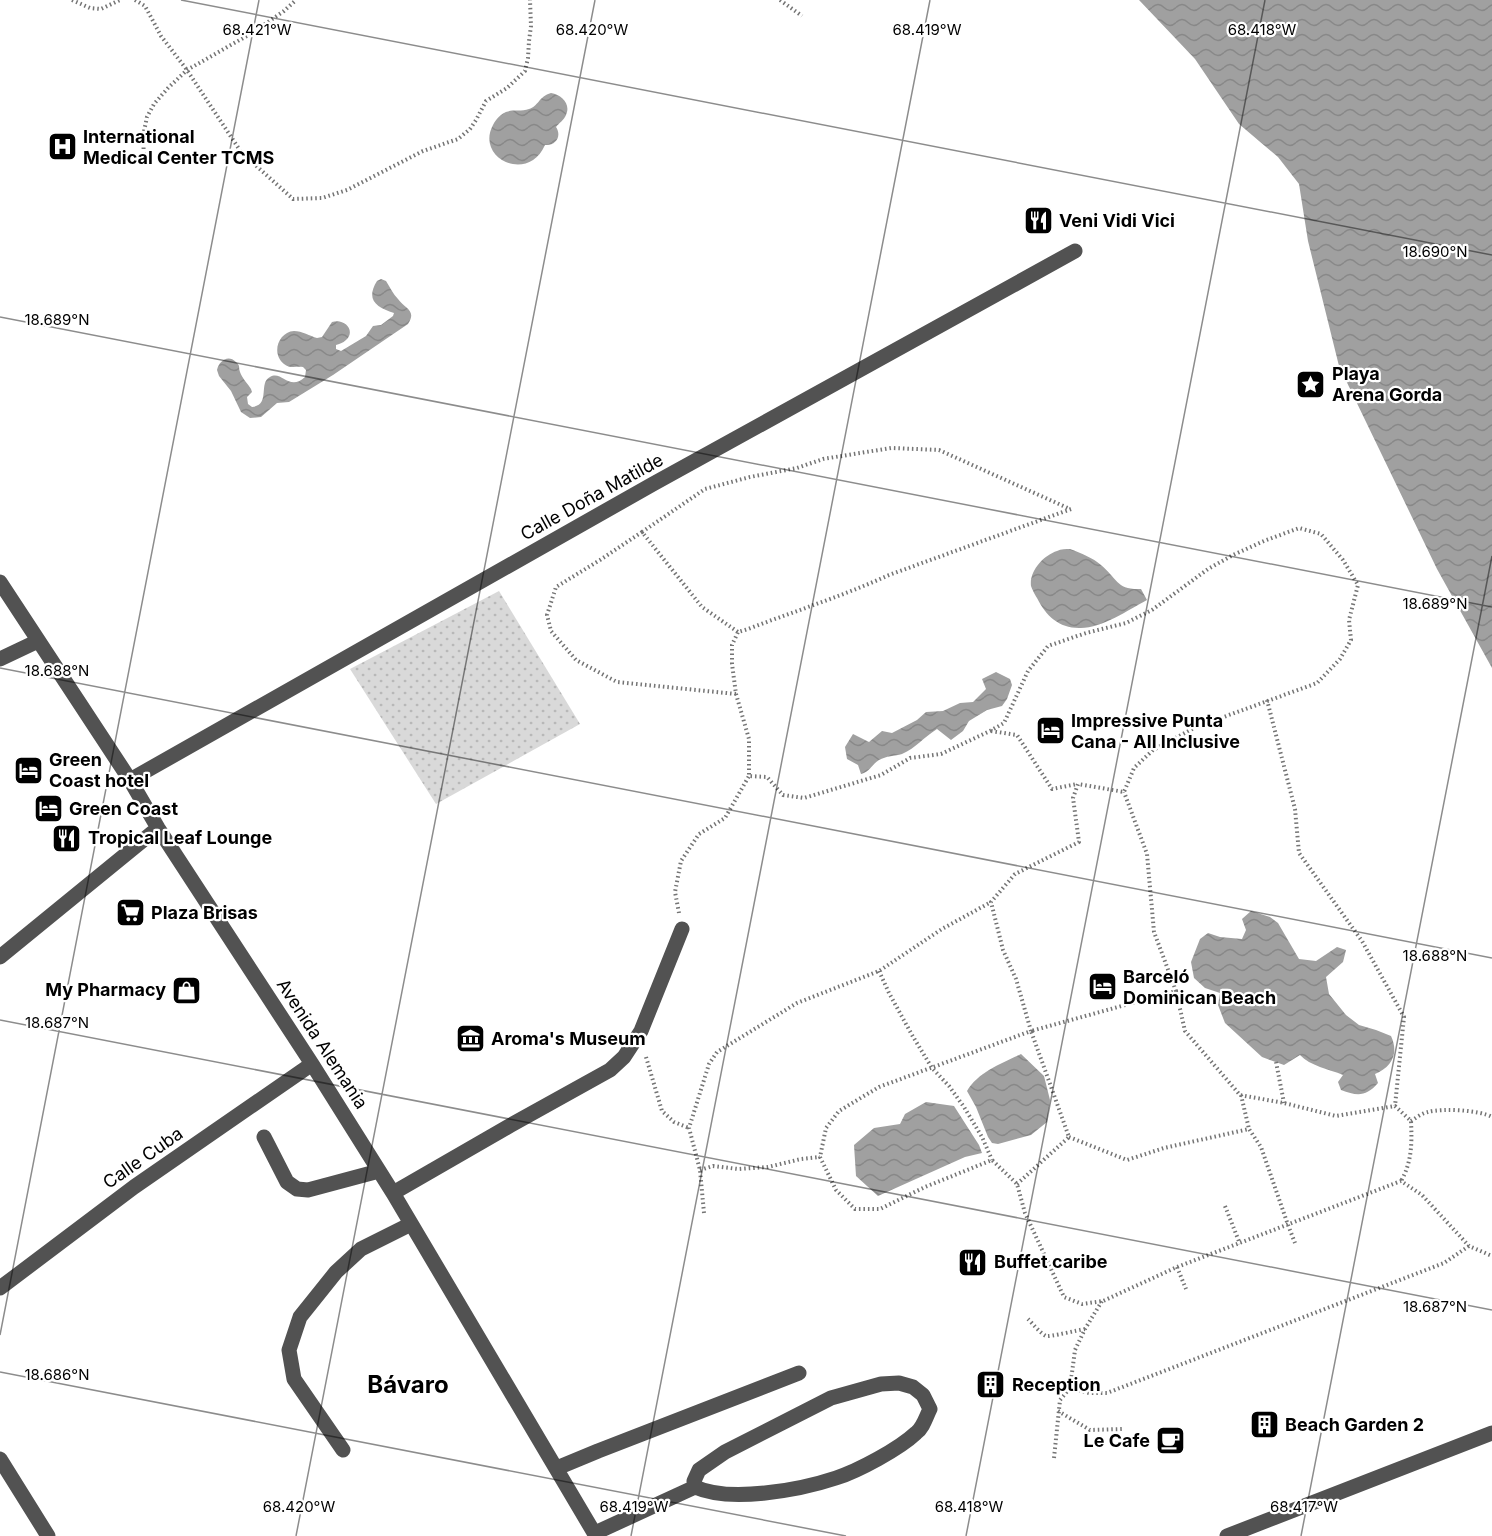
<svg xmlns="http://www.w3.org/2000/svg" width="1492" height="1536" viewBox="0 0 1492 1536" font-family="Inter,sans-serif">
<defs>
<pattern id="park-dots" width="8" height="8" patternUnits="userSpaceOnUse" patternTransform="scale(1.5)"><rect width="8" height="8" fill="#d9d9d9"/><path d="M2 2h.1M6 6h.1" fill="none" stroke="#b8b8b8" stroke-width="1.8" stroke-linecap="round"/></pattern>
<pattern id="water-waves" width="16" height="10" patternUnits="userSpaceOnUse" patternTransform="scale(1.5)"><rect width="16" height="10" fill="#a0a0a0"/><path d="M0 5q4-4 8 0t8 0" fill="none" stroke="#888"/></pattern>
</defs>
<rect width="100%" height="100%" fill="#fff"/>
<path fill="url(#park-dots)" d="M499,591L580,724L436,804L350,669Z"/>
<path fill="url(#water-waves)" d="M1139,0H1492V668L1437,569L1339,366L1308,241L1299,184L1278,157L1239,124L1195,59Z
M551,93C562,95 571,104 566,115C564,120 559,123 556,127C562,136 556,146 545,145C528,184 475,158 493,125C496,119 501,114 506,112C514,109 522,112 529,109C538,107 539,96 551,93Z
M381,279L386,281C390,287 393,294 398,299C405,309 417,310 408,324L333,375L289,402L277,403L261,417L250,418L241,412L231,391L219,376L217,370C219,361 228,354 236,362C241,367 238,366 240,372C242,378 248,384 251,389L252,392L247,397L248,404L252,407C271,405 258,383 270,377C282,370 289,392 305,377L306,370L303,367C296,366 290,369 284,364C271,354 278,332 294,331C302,331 310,336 317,338L322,337L332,322C345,318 356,331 346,340C343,343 339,344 336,345V349L341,351L366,336L373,326L381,325L393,316L394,313C377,308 365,300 377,281Z
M1070,549C1081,553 1093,558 1101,565C1118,579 1116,590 1141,589L1147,600C1128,610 1101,629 1079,628C1059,628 1046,616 1037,598C1035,595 1032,589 1031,586C1029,571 1044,555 1057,551C1061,549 1066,549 1070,549Z
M996,672L1010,679L1012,685L1007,699L1002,706L987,710L969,721L963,731L951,740L937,729C924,737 916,748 902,754C895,756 886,756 879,760C871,765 871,771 861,774L858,765L847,759L845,747L853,734L869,742L882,731L892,733L917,720L926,712L943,711L960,703L973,702L986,689L982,679Z
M1251,911L1270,917L1278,923L1299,959L1316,961L1337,947L1346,950L1343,962L1326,977L1329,994L1346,1015L1359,1025L1376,1030L1391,1036C1399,1053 1392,1067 1375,1074L1378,1083C1366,1097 1357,1096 1341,1090L1338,1082L1343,1075C1329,1069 1310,1066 1300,1055L1284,1065L1262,1057L1225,1023L1218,1005L1220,993L1205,988L1194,978L1191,962L1200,939L1208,933L1220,937L1242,939L1246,930L1242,919Z
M1021,1054L1044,1076L1050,1100L1047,1122L1031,1135L998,1144L992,1143L988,1137L976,1107L967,1091C978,1072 1002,1063 1021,1054Z
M926,1102L954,1106L979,1145L982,1153L965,1157L878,1196L856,1176L854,1145L874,1128L900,1124L905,1114Z"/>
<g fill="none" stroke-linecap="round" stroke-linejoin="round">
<path stroke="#747474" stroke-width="4" stroke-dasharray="1.5 3" stroke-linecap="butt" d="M72,0L90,8L101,9L120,0
M135,0L145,6L161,36L187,70L241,152L293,199L322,198L347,190L423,151L458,139L470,129L476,120L486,101L507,88L525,71L528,58L529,41L531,26L530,0
M780,0L802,16
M144,158L143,136L147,117L154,104L168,88L187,70L252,33L284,11L296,0
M1071,509L889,575C843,596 795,611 748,629L738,632L732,645V664L736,694L749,739V776L767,777L783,795L804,798L881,775L910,758L941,754L990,731L1004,723L1028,671L1048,646L1086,633L1126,623L1152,610L1208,569L1233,555L1264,541L1299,528L1321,534L1343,560L1358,585L1349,620L1351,640L1340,659L1317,683L1196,727L1153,750L1134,768L1124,792L1078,784L1073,798L1079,842L1015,874L991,902L1003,950L1016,979L1031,1031L879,1087L839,1111L826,1128L820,1157L836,1190L855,1209H880L925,1187L992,1160L1017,1184L1025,1213L1064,1297L1082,1304L1103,1301L1177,1267L1401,1181L1422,1195L1469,1246L1492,1256
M642,532L705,489L750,477L797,468L823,459L891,448L939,450L1070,509
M736,694L617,682L576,660L551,631L547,615L556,587L600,560L642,532L702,607L738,632
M1267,700L1295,809L1299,853L1362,941L1404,1017L1395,1106
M991,731L1017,735L1052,789L1077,784
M679,913L675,892L681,861L699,834L725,818L749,776
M879,971L889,993L912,1035L932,1068L949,1086L964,1107L982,1137L992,1160
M1176,991L1185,1031L1240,1095L1284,1103L1336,1116L1395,1106L1411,1121C1412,1143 1412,1162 1401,1181
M646,1057L662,1111L674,1122L689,1128
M1276,1062L1284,1103
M1241,1095L1249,1129
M1411,1121C1416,1118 1422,1113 1428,1112C1442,1108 1480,1110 1492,1117
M1069,1137L1127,1160L1164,1148L1249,1129L1261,1147L1288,1225L1295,1243
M700,1170L713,1166L738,1169L768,1167L801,1159L820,1157
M1017,1184L1069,1137L1031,1031L1176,991L1154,932L1147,854L1124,792
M1225,1206L1240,1244
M704,1213L700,1170L689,1128L709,1064L717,1052L797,1003L879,971L942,929L991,902
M1177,1267L1186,1289
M1028,1319C1033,1324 1040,1333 1046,1336C1050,1337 1078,1330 1085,1329
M1070,1388L1089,1393H1107L1444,1263L1469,1246
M1058,1411L1090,1430L1123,1429
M1054,1458L1060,1400L1070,1388L1075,1350L1085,1329L1102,1301"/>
<path stroke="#525252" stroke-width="15" d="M0,582L130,780L158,828L312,1064L393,1193L596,1536
M0,659L38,641
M130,780L653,484L1075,251
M0,957L158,828
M264,1137L287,1182L297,1189L308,1190L379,1171
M393,1193L511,1125L610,1070L624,1057L641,1031L682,929
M0,1288L134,1187L312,1064
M343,1450L294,1379L289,1350L300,1317L336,1272L361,1249L411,1224
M0,1459L48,1536
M557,1468L598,1451L799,1373
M595,1533L695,1487C730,1503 800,1490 836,1478C858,1471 899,1449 916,1433C923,1428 926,1417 930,1409L923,1395L913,1387L899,1383L881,1384L831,1398L725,1452L699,1470L694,1481L695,1487
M1227,1536L1492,1433"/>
</g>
<path fill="none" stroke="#000" stroke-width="1.5" stroke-opacity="0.45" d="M181,0L1492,255M0,317L1492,607M0,668L1492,958M0,1020L1492,1310M0,1335L259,0M0,1372L846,1536M296,1536L595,0M631,1536L930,0M966,1536L1265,0M1301,1536L1492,556"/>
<defs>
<symbol id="hospital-square" viewBox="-11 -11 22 22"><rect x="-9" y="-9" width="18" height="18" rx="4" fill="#000" stroke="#fff"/><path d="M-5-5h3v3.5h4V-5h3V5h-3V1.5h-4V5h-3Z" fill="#fff"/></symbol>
<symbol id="restaurant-square" viewBox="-11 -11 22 22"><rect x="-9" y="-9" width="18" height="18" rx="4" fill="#000" stroke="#fff"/><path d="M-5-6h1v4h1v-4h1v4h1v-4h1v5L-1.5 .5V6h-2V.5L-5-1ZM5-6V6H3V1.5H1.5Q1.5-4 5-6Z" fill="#fff"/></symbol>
<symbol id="sight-square" viewBox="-11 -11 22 22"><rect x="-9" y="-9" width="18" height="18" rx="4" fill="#000" stroke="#fff"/><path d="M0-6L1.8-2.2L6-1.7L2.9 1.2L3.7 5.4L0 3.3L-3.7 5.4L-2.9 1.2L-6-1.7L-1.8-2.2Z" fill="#fff"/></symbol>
<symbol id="hotel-square" viewBox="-11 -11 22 22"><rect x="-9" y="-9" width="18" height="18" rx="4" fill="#000" stroke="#fff"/><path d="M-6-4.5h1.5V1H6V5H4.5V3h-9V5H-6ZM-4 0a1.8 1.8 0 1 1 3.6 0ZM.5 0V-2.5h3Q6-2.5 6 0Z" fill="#fff"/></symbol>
<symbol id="supermarket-square" viewBox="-11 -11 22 22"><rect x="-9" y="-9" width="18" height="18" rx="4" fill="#000" stroke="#fff"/><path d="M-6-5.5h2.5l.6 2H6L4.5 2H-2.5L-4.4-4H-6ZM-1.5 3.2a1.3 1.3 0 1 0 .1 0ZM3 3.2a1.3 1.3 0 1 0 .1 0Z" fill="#fff"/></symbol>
<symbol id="shop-square" viewBox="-11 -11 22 22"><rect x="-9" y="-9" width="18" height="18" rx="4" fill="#000" stroke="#fff"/><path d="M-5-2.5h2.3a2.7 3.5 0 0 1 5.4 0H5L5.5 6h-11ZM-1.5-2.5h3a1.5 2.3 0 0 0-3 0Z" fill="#fff"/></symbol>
<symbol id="museum-square" viewBox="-11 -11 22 22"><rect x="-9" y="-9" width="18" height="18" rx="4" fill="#000" stroke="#fff"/><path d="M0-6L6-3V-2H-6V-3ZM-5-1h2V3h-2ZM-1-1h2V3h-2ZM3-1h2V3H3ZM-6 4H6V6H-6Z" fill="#fff"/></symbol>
<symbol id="building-square" viewBox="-11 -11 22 22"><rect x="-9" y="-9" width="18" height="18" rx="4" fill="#000" stroke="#fff"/><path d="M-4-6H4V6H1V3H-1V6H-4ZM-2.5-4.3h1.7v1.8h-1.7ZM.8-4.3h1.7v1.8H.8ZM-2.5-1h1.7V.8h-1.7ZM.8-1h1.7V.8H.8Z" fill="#fff"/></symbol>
<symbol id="cafe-square" viewBox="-11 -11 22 22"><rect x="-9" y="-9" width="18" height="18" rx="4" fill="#000" stroke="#fff"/><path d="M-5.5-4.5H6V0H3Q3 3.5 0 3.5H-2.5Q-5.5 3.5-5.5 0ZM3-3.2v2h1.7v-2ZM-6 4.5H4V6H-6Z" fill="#fff"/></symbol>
</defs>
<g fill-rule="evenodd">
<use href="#hospital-square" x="46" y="130" width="33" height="33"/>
<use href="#restaurant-square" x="1022" y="204" width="33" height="33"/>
<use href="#sight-square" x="1294" y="368" width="33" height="33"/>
<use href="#hotel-square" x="1034" y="714" width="33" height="33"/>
<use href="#hotel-square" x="12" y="754" width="33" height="33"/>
<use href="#hotel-square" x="32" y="792" width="33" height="33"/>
<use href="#restaurant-square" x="50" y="822" width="33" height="33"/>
<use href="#supermarket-square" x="114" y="896" width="33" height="33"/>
<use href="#hotel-square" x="1086" y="970" width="33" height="33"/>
<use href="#shop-square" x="170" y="974" width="33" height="33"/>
<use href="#museum-square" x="454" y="1022" width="33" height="33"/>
<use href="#restaurant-square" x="956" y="1246" width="33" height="33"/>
<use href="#building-square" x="974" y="1368" width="33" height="33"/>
<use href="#building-square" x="1248" y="1408" width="33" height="33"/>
<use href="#cafe-square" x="1154" y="1424" width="33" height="33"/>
</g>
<g text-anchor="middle" stroke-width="4.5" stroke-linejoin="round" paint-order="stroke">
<g font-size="18" font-weight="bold" fill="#000" stroke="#fff" text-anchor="start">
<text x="83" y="143">International<tspan x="83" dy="21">Medical Center TCMS</tspan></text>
<text x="1059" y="227">Veni Vidi Vici</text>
<text x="1332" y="380">Playa<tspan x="1332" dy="21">Arena Gorda</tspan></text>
<text x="1071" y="727">Impressive Punta<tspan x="1071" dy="21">Cana - All Inclusive</tspan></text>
<text x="49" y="766">Green<tspan x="49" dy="21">Coast hotel</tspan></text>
<text x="69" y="815">Green Coast</text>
<text x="88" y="844">Tropical Leaf Lounge</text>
<text x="151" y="919">Plaza Brisas</text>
<text x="1123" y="983">Barceló<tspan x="1123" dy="21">Dominican Beach</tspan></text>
<text x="166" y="996" text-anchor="end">My Pharmacy</text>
<text x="491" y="1045">Aroma's Museum</text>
<text x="994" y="1268">Buffet caribe</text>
<text x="1012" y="1391">Reception</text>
<text x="1285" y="1431">Beach Garden 2</text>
<text x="1150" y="1447" text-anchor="end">Le Cafe</text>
</g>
<g font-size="18" fill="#000" stroke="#fff">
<text transform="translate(592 497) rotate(-29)" y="6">Calle Doña Matilde</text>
<text transform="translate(322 1044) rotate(57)" y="6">Avenida Alemania</text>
<text transform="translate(143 1158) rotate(-35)" y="6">Calle Cuba</text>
</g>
<g font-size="24" font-weight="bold" fill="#000" stroke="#fff">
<text x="408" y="1393">Bávaro</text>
</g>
</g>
<g font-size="15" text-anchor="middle" fill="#000" stroke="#fff" stroke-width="4.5" stroke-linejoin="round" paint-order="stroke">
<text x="257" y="35">68.421°W</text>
<text x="592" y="35">68.420°W</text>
<text x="927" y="35">68.419°W</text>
<text x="1262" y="35">68.418°W</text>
<text x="1435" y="257">18.690°N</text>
<text x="57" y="325">18.689°N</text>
<text x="1435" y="609">18.689°N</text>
<text x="57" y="676">18.688°N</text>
<text x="1435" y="961">18.688°N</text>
<text x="57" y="1028">18.687°N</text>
<text x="1435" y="1312">18.687°N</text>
<text x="57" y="1380">18.686°N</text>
<text x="299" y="1512">68.420°W</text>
<text x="634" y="1512">68.419°W</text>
<text x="969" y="1512">68.418°W</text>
<text x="1304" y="1512">68.417°W</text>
</g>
</svg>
